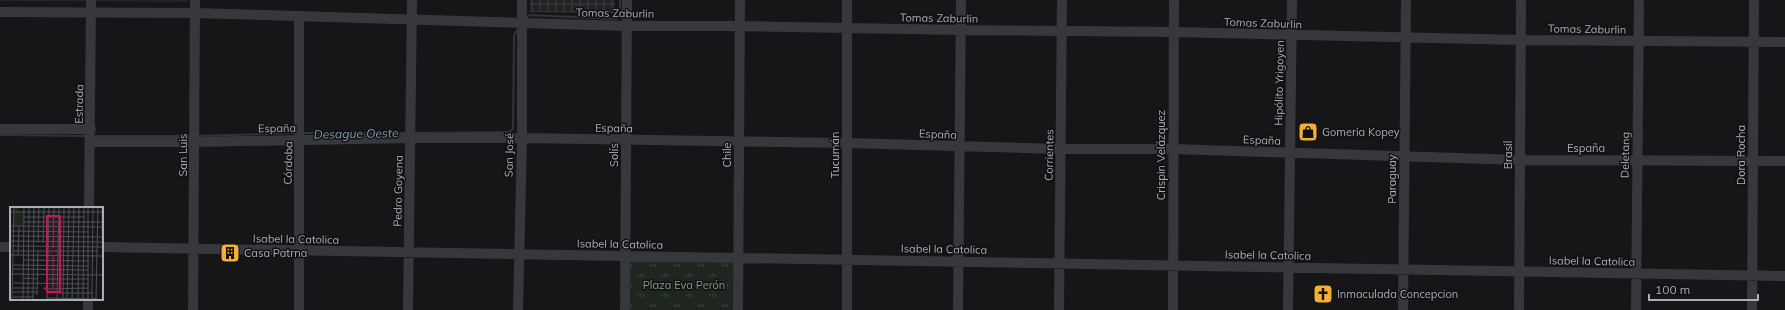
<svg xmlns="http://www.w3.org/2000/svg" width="1785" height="310" viewBox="0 0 1785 310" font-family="Mulish,sans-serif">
<defs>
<pattern id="industrial-grid" width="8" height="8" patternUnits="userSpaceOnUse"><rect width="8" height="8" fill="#222225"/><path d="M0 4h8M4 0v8" fill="none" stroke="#3f3f43"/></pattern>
<pattern id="grass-tufts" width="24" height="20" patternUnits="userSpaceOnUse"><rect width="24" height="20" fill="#1e261f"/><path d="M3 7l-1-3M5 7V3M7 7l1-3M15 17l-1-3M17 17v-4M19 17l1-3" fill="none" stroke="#3c433d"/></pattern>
</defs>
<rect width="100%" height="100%" fill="#161618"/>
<path fill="url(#industrial-grid)" d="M530,0H615V13L530,12Z"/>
<path fill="url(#grass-tufts)" d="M0,0H189V2L0,1Z
M632,261L734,263L738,310H629L630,266Z"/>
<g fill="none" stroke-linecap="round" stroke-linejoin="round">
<path stroke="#2c353c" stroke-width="2" d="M526,19L529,15L617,19L620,14V0
M303,133H406
M413,133L509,132L513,129L514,36L517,30
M0,135L86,136
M96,136H191
M197,136L296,133"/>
<path stroke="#37383d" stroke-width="10" d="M0,12L195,13L627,26H740L961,30L1174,32L1521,40L1785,42
M0,129H91
M90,142H195L411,138H522L847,143L1061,149H1173L1520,160L1785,161
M89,208L91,0
M0,247H11
M102,247L1785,276
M88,310V299
M193,310L195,0
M299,310V16
M408,310L412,0
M518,310L522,138V0
M625,310L627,0
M738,310L740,0
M847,310V0
M958,310L961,0
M1059,310L1062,0
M1173,310L1174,0
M1288,310L1292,0
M1403,310L1406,0
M1519,310L1521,0
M1636,310L1639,0
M1752,310L1754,0"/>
</g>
<defs>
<symbol id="shop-square" viewBox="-11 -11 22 22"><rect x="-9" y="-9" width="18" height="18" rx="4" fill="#f2b134" stroke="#111113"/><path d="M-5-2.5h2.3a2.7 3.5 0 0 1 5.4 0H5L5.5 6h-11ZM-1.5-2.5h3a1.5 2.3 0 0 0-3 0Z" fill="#111"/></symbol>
<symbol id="building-square" viewBox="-11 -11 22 22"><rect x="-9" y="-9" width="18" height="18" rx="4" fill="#f2b134" stroke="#111113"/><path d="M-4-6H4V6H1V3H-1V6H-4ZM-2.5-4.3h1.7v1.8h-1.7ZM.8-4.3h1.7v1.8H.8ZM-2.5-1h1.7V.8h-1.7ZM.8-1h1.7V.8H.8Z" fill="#111"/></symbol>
<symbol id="church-square" viewBox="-11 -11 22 22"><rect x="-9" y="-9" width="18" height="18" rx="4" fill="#f2b134" stroke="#111113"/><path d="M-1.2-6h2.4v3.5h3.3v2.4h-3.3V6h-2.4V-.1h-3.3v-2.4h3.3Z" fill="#111"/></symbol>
</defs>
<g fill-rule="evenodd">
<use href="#shop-square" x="1297" y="121" width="22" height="22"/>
<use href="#building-square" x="219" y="242" width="22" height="22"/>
<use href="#church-square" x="1312" y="283" width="22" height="22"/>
</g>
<g text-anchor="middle" stroke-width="3" stroke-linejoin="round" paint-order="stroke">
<g font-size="11" fill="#a8adb8" stroke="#111113">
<text transform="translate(615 13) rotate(1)" y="4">Tomas Zaburlin</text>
<text transform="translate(939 18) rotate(1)" y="4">Tomas Zaburlin</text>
<text transform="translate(1263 23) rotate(2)" y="4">Tomas Zaburlin</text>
<text transform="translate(1587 29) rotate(1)" y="4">Tomas Zaburlin</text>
<text transform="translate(1279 83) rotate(-89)" y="4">Hipólito Yrigoyen</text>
<text transform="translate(79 104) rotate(-89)" y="4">Estrada</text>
<text transform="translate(277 128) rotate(-1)" y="4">España</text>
<text transform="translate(614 128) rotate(1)" y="4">España</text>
<text transform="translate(938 134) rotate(2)" y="4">España</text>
<text transform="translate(1262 140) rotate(2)" y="4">España</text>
<text x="1586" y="152">España</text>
<text transform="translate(183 155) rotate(-90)" y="4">San Luis</text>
<text transform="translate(509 155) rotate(-89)" y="4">San José</text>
<text transform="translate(614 155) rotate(-90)" y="4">Solís</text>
<text transform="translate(727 155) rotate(-90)" y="4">Chile</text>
<text transform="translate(835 155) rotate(-90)" y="4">Tucumán</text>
<text transform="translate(1049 155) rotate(-89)" y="4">Corrientes</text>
<text transform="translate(1161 155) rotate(-90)" y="4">Crispin Velázquez</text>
<text transform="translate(1508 155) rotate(-90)" y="4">Brasil</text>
<text transform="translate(1625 155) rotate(-89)" y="4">Deletang</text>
<text transform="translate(1741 155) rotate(-90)" y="4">Dora Rocha</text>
<text transform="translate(288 163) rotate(-89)" y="4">Córdoba</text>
<text transform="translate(1392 179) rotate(-90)" y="4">Paraguay</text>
<text transform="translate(398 191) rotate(-89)" y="4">Pedro Goyena</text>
<text transform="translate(296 239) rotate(1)" y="4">Isabel la Catolica</text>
<text transform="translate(620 244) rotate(1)" y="4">Isabel la Catolica</text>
<text transform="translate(944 249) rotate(1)" y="4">Isabel la Catolica</text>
<text transform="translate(1268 255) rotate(1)" y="4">Isabel la Catolica</text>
<text transform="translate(1592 261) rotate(1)" y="4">Isabel la Catolica</text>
</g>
<g font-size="11" fill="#a8adb8" stroke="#111113" text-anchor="start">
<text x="1322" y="136">Gomeria Kopey</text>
<text x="244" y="257">Casa Patrna</text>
<text x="1337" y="298">Inmaculada Concepcion</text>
</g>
<g font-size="11" fill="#7fa381" stroke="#111113">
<text x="684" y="289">Plaza Eva Perón</text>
</g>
<g font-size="12" font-style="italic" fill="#7f9bb3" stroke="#111113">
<text transform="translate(356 134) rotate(-1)" y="4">Desague Oeste</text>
</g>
</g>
<g transform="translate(10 207)">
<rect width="93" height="93" fill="#161618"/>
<path d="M4,0H9V5H14V19H4Z" fill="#1e261f"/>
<path fill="none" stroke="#505258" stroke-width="1" d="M92,0L93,91M83,1L82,91L91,93M0,5H93M14,10H75M14,15H93M0,19L93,20M0,24L79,25M0,29L93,30M0,34L93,35M28,36L29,0M33,36L34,0M0,39L93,40M43,41L44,0M3,44H88M0,48L93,49M8,48L9,20M13,53L79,54M3,58L79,59M3,62L78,63M0,67L93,68M13,71L28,72M38,72H79M3,76L79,77M3,81H28M36,81H34V82L79,81M43,81V48M3,85H27M48,86H83M27,88L28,43M3,90H23M37,91L82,92M47,91L49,0M86,91L88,0M2,93L4,0M13,93L14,0M18,93L19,0M23,93L24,0M37,93L39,0M53,93L54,0M57,93L59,0M62,93L64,0M68,93L69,0M73,93L74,0M78,93V0"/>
<path fill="#c2185b" fill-opacity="0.15" stroke="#c2185b" stroke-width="2" d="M37,9H50V85H37Z"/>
<rect width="93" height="93" fill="none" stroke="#a8adb8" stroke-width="2"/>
</g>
<path d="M1649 294v6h109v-6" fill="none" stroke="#a8adb8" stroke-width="2"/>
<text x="1655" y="294" font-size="12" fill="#a8adb8" stroke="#111113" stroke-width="3" paint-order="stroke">100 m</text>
</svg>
